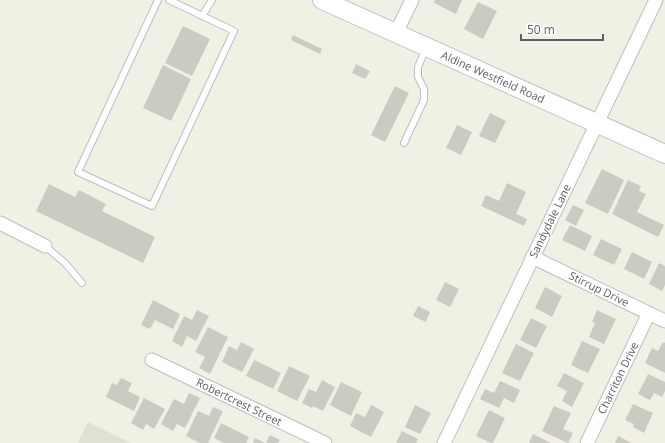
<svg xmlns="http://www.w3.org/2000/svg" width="665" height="443" viewBox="0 0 665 443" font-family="'Open Sans',sans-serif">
<rect width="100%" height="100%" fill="#f1f0e5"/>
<path fill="#e1e0d4" d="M88,422L131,443H78Z"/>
<path fill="#cccbc2" d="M435,0H462L456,14L434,3Z
M478,2L497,11L483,39L464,29Z
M183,26L210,39L192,76L165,63Z
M293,35L322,49L320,54L291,40Z
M356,64L370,71L365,79L352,73Z
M163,65L191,79L171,121L143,108Z
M395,86L409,93L385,142L371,135Z
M490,113L506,121L495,143L479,136Z
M457,125L472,132L461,155L446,148Z
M602,169L624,180L608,214L585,203Z
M628,180L641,186L639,191L646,194L637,212L664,225L658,237L612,214Z
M507,183L526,192L516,214L527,219L524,226L481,206L486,195L499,201Z
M49,184L75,197L79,190L106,204L102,211L155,237L143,263L36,211Z
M573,205L584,210L576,226L565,220Z
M570,225L592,236L585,251L562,240Z
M601,239L622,249L614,265L593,255Z
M632,252L652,262L644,279L624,269Z
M659,263L665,266V285L662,291L649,284Z
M445,282L459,289L450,307L436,300Z
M545,287L562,296L552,317L535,308Z
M153,300L180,314L173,329L155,320L150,329L141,325Z
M418,306L430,312L426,322L413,316Z
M197,310L209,316L196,341L187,336L182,347L172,341L184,316L192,320Z
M597,310L616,319L604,344L589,337L595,323L592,322Z
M531,318L547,326L536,348L520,340Z
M208,327L228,337L210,374L199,368L205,357L195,352Z
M582,341L600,349L588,373L571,365Z
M241,342L254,349L242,372L222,362L229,346L237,350Z
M663,342L665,343V373L645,363L652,348L658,351Z
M516,344L534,353L520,381L502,373Z
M254,360L281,373L273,389L246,376Z
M289,366L310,376L297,401L277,391Z
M564,373L584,383L572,407L562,401L567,391L557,386Z
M648,374L665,382V391L662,397L654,393L650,400L638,394Z
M121,378L132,383L128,391L140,397L134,411L106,397L112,383L117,385Z
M322,380L335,387L323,411L313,406L312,408L302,403L309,389L316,392Z
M500,381L520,390L514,403L504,398L499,408L480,399L485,389L494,393Z
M341,382L362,392L351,416L330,405Z
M189,393L200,398L185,428L177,424L173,431L161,424L174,399L184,404Z
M144,398L165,409L154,429L146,424L143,430L131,423Z
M633,404L653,413L644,433L633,427L634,424L625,420Z
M371,405L384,412L371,437L350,426L356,413L365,417Z
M415,405L431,413L420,434L405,427Z
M554,406L571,413L563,429L573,433L568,443L542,431Z
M213,407L223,411L208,443H200L186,436L198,411L209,416Z
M489,410L505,418L493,443H491L476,436Z
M221,423L249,437L246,443H224L214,438Z
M402,431L418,439L416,443H396Z
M533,434L551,443H529Z
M270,435L280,440L278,443H266Z
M618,436L632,443H615Z
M255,438L265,443H253Z"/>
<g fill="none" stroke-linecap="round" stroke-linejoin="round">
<defs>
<path id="service" d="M158,0L78,172L152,206L234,31L169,0
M202,16L212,0
M404,143L424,100V89L418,77V67L426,48
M45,246L65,263L82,283"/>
<path id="minor" d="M396,33L412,0
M0,223L45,246
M532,257L665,321
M152,360L325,443
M444,443L656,0
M587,443L649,313"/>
<path id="secondary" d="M322,0L665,154"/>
</defs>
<use href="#service" stroke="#bdbec5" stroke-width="8"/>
<use href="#minor" stroke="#bdbec5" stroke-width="15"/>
<use href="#secondary" stroke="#c0c1c9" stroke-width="20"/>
<use href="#service" stroke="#fff" stroke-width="6"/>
<use href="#minor" stroke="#fff" stroke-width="13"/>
<use href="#secondary" stroke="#fff" stroke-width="18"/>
</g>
<g text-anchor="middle" stroke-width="3" stroke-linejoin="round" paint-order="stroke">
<g font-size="11" fill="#5d5f67" stroke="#fff">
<text transform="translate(493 77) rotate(24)" y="4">Aldine Westfield Road</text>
<text transform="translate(550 221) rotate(-64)" y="4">Sandydale Lane</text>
<text transform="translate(599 289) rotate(26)" y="4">Stirrup Drive</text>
<text transform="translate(618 378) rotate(-64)" y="4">Charriton Drive</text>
<text transform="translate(239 402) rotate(26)" y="4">Robertcrest Street</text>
</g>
</g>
<path d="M521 34v6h82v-6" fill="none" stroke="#5d5f67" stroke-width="2"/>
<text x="527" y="34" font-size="12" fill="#5d5f67" stroke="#ffffff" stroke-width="3" paint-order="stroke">50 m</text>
</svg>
